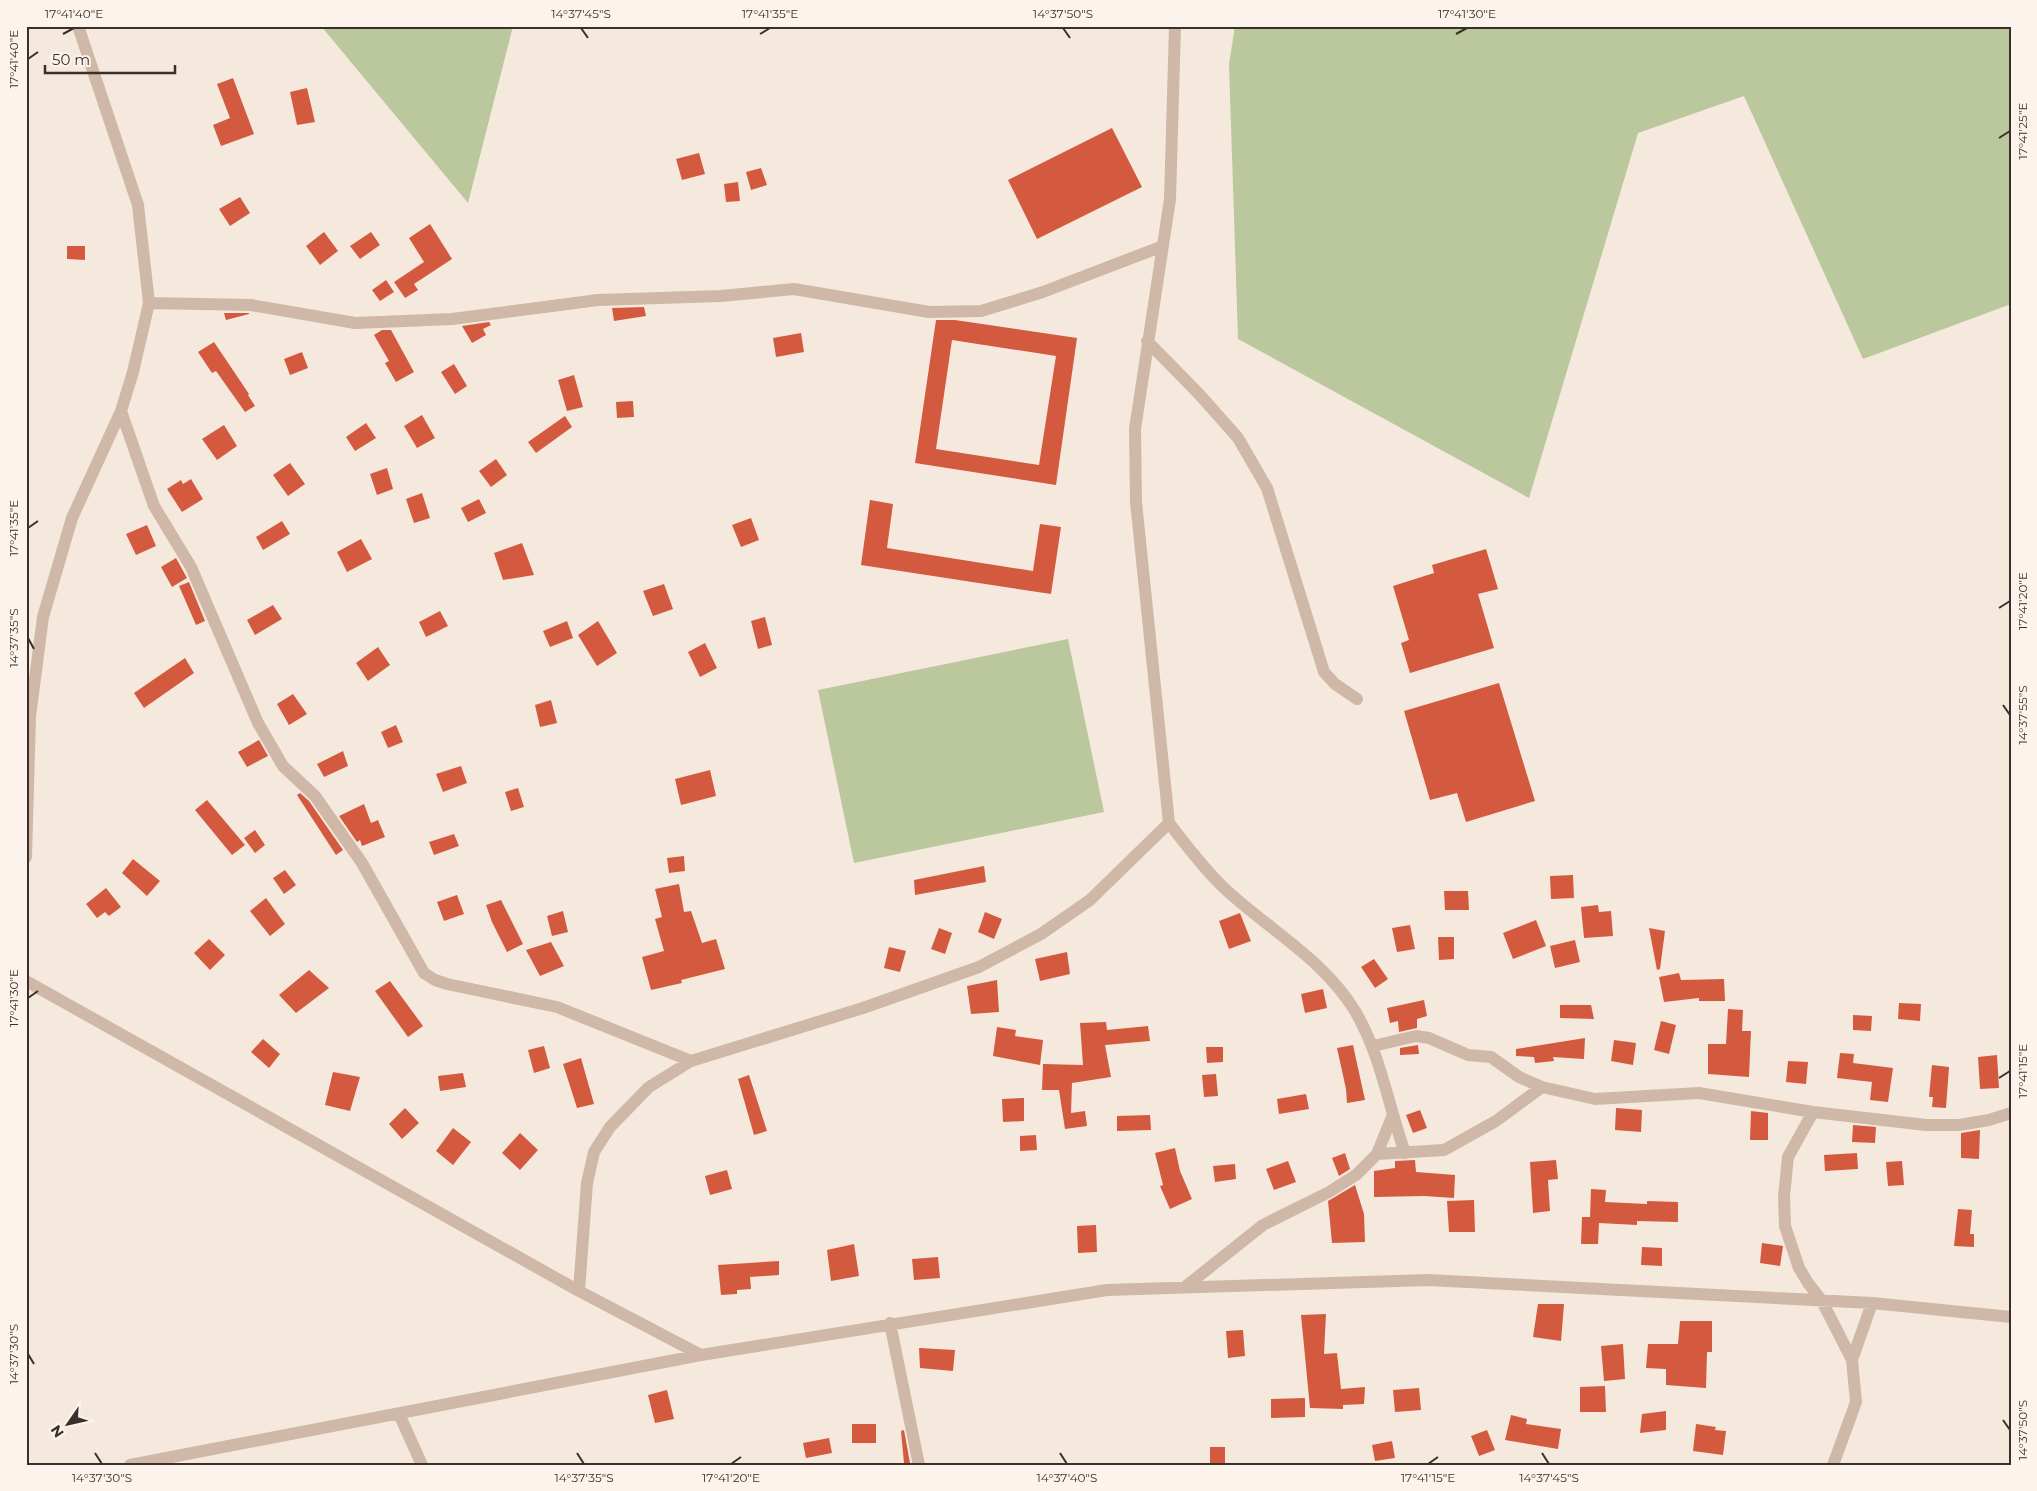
<svg xmlns="http://www.w3.org/2000/svg" width="2037" height="1491" viewBox="0 0 2037 1491" font-family="Montserrat,sans-serif">
<rect width="100%" height="100%" fill="#f5e9de"/>
<path fill="#bbc79c" d="M321,26H513L468,203Z
M1235,26H2011V304L1863,359L1744,96L1638,133L1529,498L1238,339L1229,64Z
M1068,639L1104,812L854,863L818,690Z"/>
<path fill="#d35a3f" fill-rule="evenodd" d="M233,78L254,134L221,146L213,125L230,118L217,84Z
M307,88L315,122L297,125L290,92Z
M1112,128L1142,187L1037,239L1008,180Z
M699,153L705,174L682,180L676,159Z
M761,168L767,185L751,190L746,172Z
M738,182L740,201L726,202L724,184Z
M240,197L250,213L230,226L219,209Z
M430,224L452,259L414,284L418,290L405,298L394,282L424,262L409,238Z
M324,232L338,251L320,265L306,246Z
M371,232L380,245L360,259L350,246Z
M67,246H85V260L67,259Z
M386,280L394,292L380,301L372,290Z
M644,307L646,316L614,321L612,308Z
M224,313H249V314L226,320Z
M936,320H955L1077,338L1056,485L915,463ZM952,340L1056,356L1039,465L936,449Z
M489,322L491,325L483,329L486,335L472,343L462,326Z
M382,330H391L414,372L396,382L385,363L389,361L374,335Z
M801,333L804,352L776,357L773,338Z
M214,342L249,394L248,395L255,406L245,412L216,371L212,373L198,352Z
M302,352L308,368L290,375L284,359Z
M454,364L467,386L455,394L441,372Z
M574,375L583,407L567,411L558,380Z
M633,401L634,417L617,418L616,402Z
M422,415L435,438L417,448L404,426Z
M565,416L572,427L536,453L528,442Z
M366,423L376,438L355,451L346,437Z
M224,425L237,446L217,460L202,439Z
M496,459L507,475L491,487L479,471Z
M290,463L305,484L288,496L273,475Z
M387,468L393,489L377,495L370,474Z
M191,479L203,499L182,512L167,489L181,480L183,484Z
M422,493L430,518L414,523L406,499Z
M479,499L486,513L468,522L461,508Z
M870,500L893,504L887,548L1033,571L1040,524L1061,527L1051,594L861,565Z
M751,518L759,540L741,547L732,525Z
M282,521L290,534L263,550L256,537Z
M147,525L156,546L136,555L126,534Z
M361,539L372,559L347,572L337,552Z
M522,543L534,575L503,580L494,553Z
M1486,549L1498,589L1478,594L1494,648L1410,673L1401,643L1409,640L1393,586L1434,573L1432,565Z
M176,558L187,578L172,587L161,567Z
M189,582L205,621L196,625L179,586Z
M664,584L673,609L653,616L643,591Z
M273,605L282,619L255,635L247,620Z
M440,611L448,626L426,637L419,622Z
M765,617L772,645L758,649L751,621Z
M567,621L573,638L550,647L543,631Z
M598,621L617,653L597,666L578,635Z
M705,643L717,668L700,677L688,652Z
M378,647L390,665L368,681L356,663Z
M185,658L194,673L144,708L134,693Z
M1499,683L1535,801L1466,822L1457,793L1430,800L1404,711Z
M293,694L307,714L289,725L277,704Z
M551,700L557,723L540,727L535,705Z
M396,725L403,742L388,748L381,732Z
M259,740L268,756L247,767L238,752Z
M343,751L348,766L324,777L317,764Z
M461,766L467,783L443,792L436,774Z
M710,770L716,796L681,805L675,779Z
M518,788L524,807L511,811L505,792Z
M300,793L309,801L343,850L336,855L297,795Z
M207,800L245,845L232,855L195,810Z
M364,804L371,823L378,820L385,837L362,846L360,840L357,842L339,816Z
M255,830L265,845L255,853L244,838Z
M454,834L459,846L434,855L429,842Z
M684,856L685,871L669,873L667,858Z
M133,859L160,881L147,896L122,873Z
M984,866L986,882L915,895L914,880Z
M285,870L296,885L284,894L273,878Z
M1573,875L1574,898L1551,899L1550,876Z
M679,884L684,912L691,911L702,943L716,939L725,969L681,980L682,983L651,990L642,957L664,951L655,919L662,917L655,889Z
M106,888L121,907L109,916L105,912L97,918L86,904Z
M1444,891H1468L1469,910H1445Z
M457,895L464,914L444,921L437,902Z
M266,898L285,924L270,936L250,911Z
M501,900L523,944L507,952L492,922L486,905Z
M1598,905L1599,912L1611,911L1613,936L1584,938L1581,907Z
M563,911L568,932L552,936L547,916Z
M985,912L1002,919L994,939L978,932Z
M1240,913L1251,941L1229,949L1219,921Z
M1536,920L1546,946L1513,959L1503,933Z
M1410,925L1415,949L1397,952L1392,928Z
M939,928L952,933L945,954L931,949Z
M1649,928L1665,931L1660,969L1657,970Z
M1438,937H1454V959L1439,960Z
M209,939L225,955L210,970L194,953Z
M1575,940L1580,962L1555,968L1550,946Z
M551,942L564,966L540,976L526,950Z
M889,947L906,951L900,972L884,968Z
M1067,952L1070,974L1040,981L1035,959Z
M1374,959L1388,979L1375,988L1361,967Z
M309,970L329,988L296,1013L279,995Z
M1679,973L1681,980L1724,979L1725,1001H1699V998L1664,1002L1659,977Z
M997,980L999,1012L971,1014L967,986Z
M390,981L423,1026L408,1037L375,991Z
M1323,989L1327,1008L1305,1013L1301,994Z
M1424,1000L1427,1016L1417,1019V1028L1399,1032L1398,1021L1390,1023L1387,1008Z
M1899,1003L1921,1004L1920,1021L1898,1019Z
M1560,1005H1591L1594,1019L1560,1018Z
M1728,1009L1743,1010L1742,1031H1751L1749,1077L1708,1074V1044H1726Z
M1853,1015L1872,1016L1871,1031L1853,1030Z
M1661,1021L1676,1025L1669,1054L1654,1050Z
M1106,1022L1107,1030L1148,1026L1150,1041L1105,1045L1111,1077L1072,1083L1071,1113L1085,1111L1087,1126L1065,1129L1059,1090H1042L1043,1064L1083,1065L1080,1023Z
M997,1027L1016,1030L1015,1036L1043,1040L1040,1065L993,1056Z
M1585,1038L1584,1059L1553,1057L1554,1061L1535,1063L1534,1057L1516,1056V1049Z
M263,1039L280,1054L269,1068L251,1052Z
M1614,1040L1636,1043L1633,1065L1611,1061Z
M1353,1045L1365,1100L1347,1103L1346,1089L1337,1048Z
M1418,1045L1419,1054L1400,1055V1048Z
M544,1046L550,1068L534,1073L528,1050Z
M1206,1047H1223V1062L1207,1063Z
M1840,1053L1854,1054L1853,1063L1893,1068L1888,1102L1870,1100L1872,1082L1837,1078Z
M1997,1055L1999,1088L1980,1089L1978,1057Z
M581,1058L594,1104L577,1108L563,1064Z
M1788,1061L1808,1062L1806,1084L1786,1082Z
M1932,1065L1949,1067L1946,1108L1932,1107L1933,1097H1929Z
M333,1072L360,1077L350,1111L325,1105Z
M463,1073L466,1087L440,1091L438,1076Z
M1216,1074L1218,1096L1204,1097L1202,1075Z
M749,1075L767,1131L754,1135L738,1079Z
M1306,1094L1309,1109L1279,1114L1277,1099Z
M1024,1098V1121L1003,1122L1002,1099Z
M405,1108L419,1123L402,1139L389,1124Z
M1616,1108L1642,1110L1641,1132L1615,1130Z
M1420,1110L1427,1128L1413,1133L1406,1115Z
M1751,1111L1768,1113V1140H1750Z
M1150,1115L1151,1130L1117,1131V1116Z
M1853,1125L1876,1127L1875,1143L1852,1142Z
M453,1128L471,1142L453,1165L436,1151Z
M1980,1130L1979,1159L1961,1158V1133Z
M520,1133L538,1150L520,1170L502,1153Z
M1036,1135L1037,1150L1020,1151V1136Z
M1175,1148L1180,1171L1192,1199L1170,1209L1160,1186L1163,1185L1155,1153Z
M1345,1153L1350,1169L1339,1176L1332,1158Z
M1857,1153L1858,1169L1825,1171L1824,1155Z
M1415,1160L1416,1172L1455,1175L1454,1198L1424,1196L1374,1197V1171L1395,1168V1161Z
M1556,1160L1558,1179L1548,1180L1550,1211L1533,1213L1530,1162Z
M1288,1161L1296,1182L1274,1190L1266,1169Z
M1902,1161L1904,1185L1888,1186L1886,1162Z
M1235,1164L1236,1179L1215,1182L1213,1166Z
M727,1170L732,1189L710,1195L705,1176Z
M1355,1185L1364,1214L1365,1242L1332,1243L1328,1201Z
M1591,1189L1606,1190L1605,1202L1647,1204V1201L1678,1202V1222L1637,1221V1225L1599,1223L1598,1244H1581L1582,1217H1590Z
M1474,1200L1475,1232H1449L1447,1201Z
M1958,1209L1972,1210L1970,1234H1974V1247L1954,1246Z
M1096,1225L1097,1252L1078,1253L1077,1226Z
M1762,1243L1783,1246L1780,1266L1760,1263Z
M854,1244L859,1276L831,1281L827,1250Z
M1642,1247L1662,1248V1266L1641,1265Z
M938,1257L940,1278L914,1280L912,1259Z
M779,1261V1275L750,1277L751,1289L737,1290V1294L721,1295L718,1265Z
M1538,1304H1564L1561,1341L1533,1337Z
M1326,1314L1324,1354L1337,1353L1341,1389L1365,1387L1364,1404L1343,1405V1409L1310,1408L1301,1315Z
M1680,1321H1712V1352H1707L1706,1388L1666,1385V1369L1646,1368L1648,1344H1678Z
M1243,1330L1245,1356L1228,1358L1226,1331Z
M1623,1344L1625,1379L1604,1381L1601,1346Z
M919,1348L955,1350L953,1371L920,1368Z
M1605,1386L1606,1412H1580V1387Z
M1419,1388L1421,1410L1395,1412L1393,1390Z
M667,1390L674,1419L655,1423L648,1395Z
M1305,1398V1417L1271,1418V1399Z
M1666,1411V1430L1640,1433L1642,1414Z
M1511,1415L1527,1419L1526,1424L1561,1429L1558,1449L1505,1440Z
M852,1424H876V1443H852Z
M1696,1424L1716,1427L1715,1430L1726,1431L1723,1455L1693,1451Z
M904,1430L910,1463H904L901,1431Z
M1487,1430L1495,1450L1479,1456L1471,1436Z
M829,1438L832,1453L806,1458L803,1443Z
M1392,1441L1395,1458L1375,1461L1372,1445Z
M1210,1447H1225V1465H1210Z"/>
<g fill="none" stroke-linecap="round" stroke-linejoin="round">
<path stroke="#d0b8a8" stroke-width="12" d="M149,303L251,305L355,323L452,319L598,300L721,296L794,289L929,312L981,311L1043,292L1163,246
M1147,341L1200,395L1238,438L1267,488L1324,672L1335,684L1357,699
M121,411L154,506L191,567L258,723L283,766L315,796L362,863L424,973L435,980L447,984L557,1007L691,1061
M1169,823C1186,845 1203,868 1223,887C1266,928 1324,959 1355,1011C1381,1055 1388,1105 1405,1153
M26,857L30,717L43,617L72,518L121,411L133,372L149,303L138,205L78,26
M26,981L579,1291L701,1355
M1373,1046L1416,1036L1429,1038L1468,1055L1491,1057L1519,1077L1542,1087L1595,1099L1699,1093L1813,1112L1926,1125H1959L1989,1120L2011,1113
M1813,1112L1788,1157L1784,1196L1785,1226L1799,1268L1808,1283L1822,1301L1852,1360L1856,1402L1833,1465
M1377,1154L1444,1150L1496,1121L1542,1087
M1185,1287L1263,1225L1329,1192L1356,1175L1377,1154L1392,1117
M579,1291L587,1183L594,1152L610,1127L649,1087L691,1061L863,1008L979,967L1041,934L1090,900L1169,823L1136,502L1135,429L1170,199L1175,26
M890,1323L919,1465
M1852,1360L1872,1303
M399,1414L422,1465
M130,1465L701,1355L1107,1290L1428,1280L1872,1303L2011,1317"/>
</g>
<path fill="none" stroke="#3c2e29" stroke-width="2" d="M581,28L588,38M1063,28L1070,38M63,34L74,28M760,34L770,28M1456,34L1467,28M28,59L38,52M1999,138L2010,131M28,528L38,521M1999,608L2010,601M28,638L34,649M2003,705L2010,715M28,998L38,991M1999,1078L2010,1071M28,1354L34,1364M2003,1420L2010,1430M95,1453L102,1464M577,1453L584,1464M1060,1453L1067,1464M1542,1453L1549,1464M731,1464L741,1457M1428,1464L1438,1457"/>
<rect width="2037" height="1491" fill="none" stroke="#fcf4ec" stroke-width="55"/>
<g transform="translate(68 1424) rotate(236)" stroke="#fcf4ec" stroke-width="4" paint-order="stroke">
<path d="M0-4L9 19L0 12L-9 19Z" fill="#3c2e29"/>
<text y="-8" font-size="14" font-weight="bold" text-anchor="middle" fill="#3c2e29">N</text>
</g>
<path d="M45 65v8h130v-8" fill="none" stroke="#3c2e29" stroke-width="2.5"/>
<text x="52" y="65" font-size="15" fill="#3c2e29" stroke="#fcf4ec" stroke-width="4" paint-order="stroke">50 m</text>
<rect x="28" y="28" width="1982" height="1436" fill="none" stroke="#3c2e29" stroke-width="2"/>
<g font-size="12" text-anchor="middle" fill="#3c2e29">
<text x="74" y="18">17°41'40"E</text>
<text x="581" y="18">14°37'45"S</text>
<text x="770" y="18">17°41'35"E</text>
<text x="1063" y="18">14°37'50"S</text>
<text x="1467" y="18">17°41'30"E</text>
<text transform="translate(14 59) rotate(-90)" y="4">17°41'40"E</text>
<text transform="translate(2023 131) rotate(-90)" y="4">17°41'25"E</text>
<text transform="translate(14 528) rotate(-90)" y="4">17°41'35"E</text>
<text transform="translate(2023 601) rotate(-90)" y="4">17°41'20"E</text>
<text transform="translate(14 638) rotate(-90)" y="4">14°37'35"S</text>
<text transform="translate(2023 715) rotate(-90)" y="4">14°37'55"S</text>
<text transform="translate(14 998) rotate(-90)" y="4">17°41'30"E</text>
<text transform="translate(2023 1071) rotate(-90)" y="4">17°41'15"E</text>
<text transform="translate(14 1354) rotate(-90)" y="4">14°37'30"S</text>
<text transform="translate(2023 1430) rotate(-90)" y="4">14°37'50"S</text>
<text x="102" y="1482">14°37'30"S</text>
<text x="584" y="1482">14°37'35"S</text>
<text x="731" y="1482">17°41'20"E</text>
<text x="1067" y="1482">14°37'40"S</text>
<text x="1428" y="1482">17°41'15"E</text>
<text x="1549" y="1482">14°37'45"S</text>
</g>
</svg>
